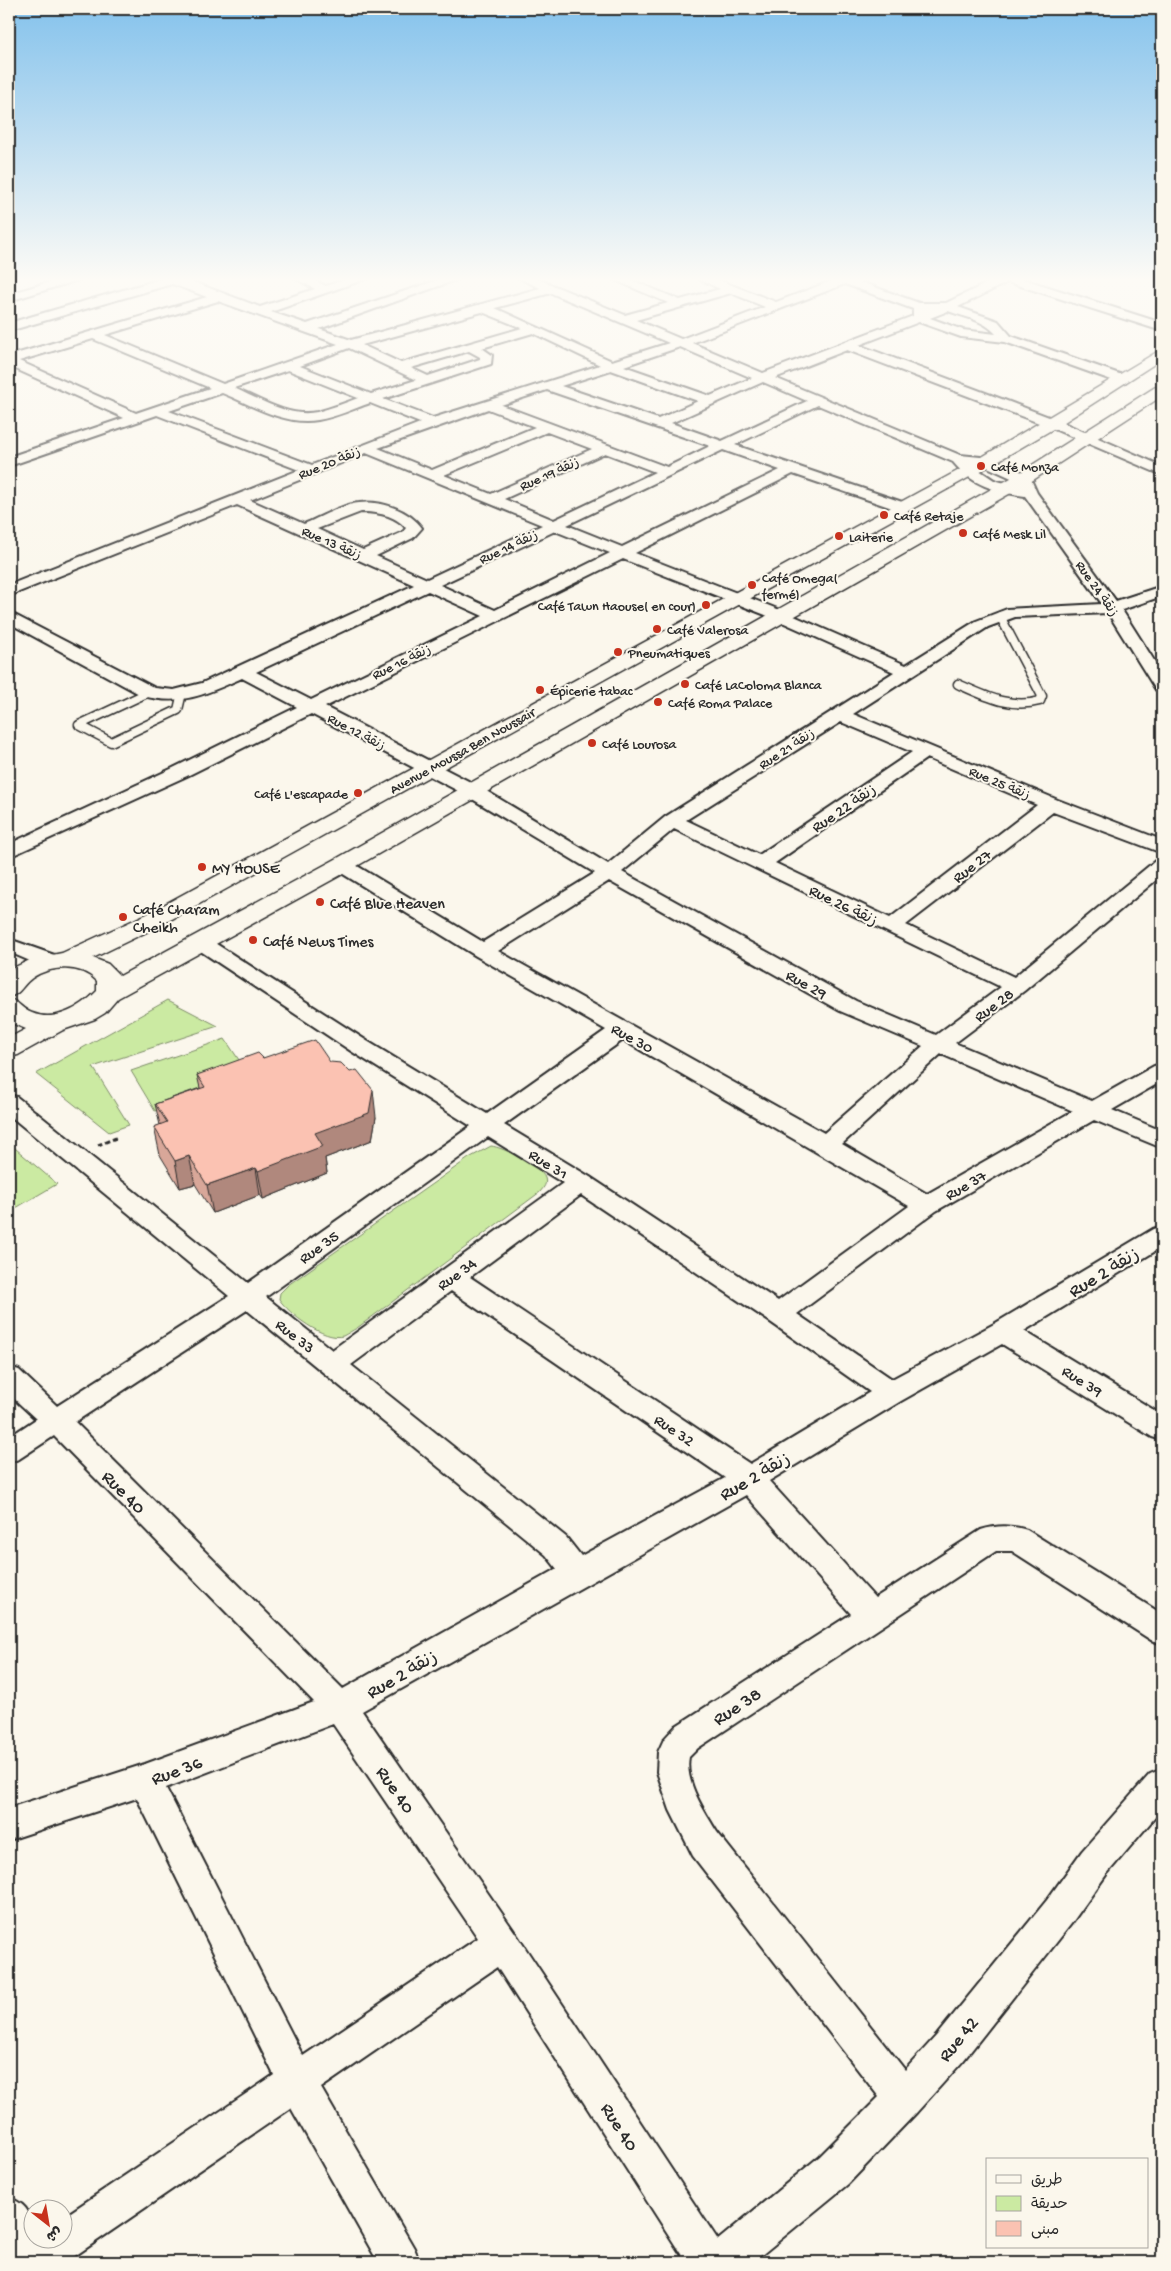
<svg xmlns="http://www.w3.org/2000/svg" width="1171" height="2271" viewBox="0 0 1171 2271" font-family="'Gochi Hand','Playpen Sans Arabic',sans-serif">
<rect width="100%" height="100%" fill="#fbf7ec"/>
<filter id="ink" filterUnits="userSpaceOnUse"><feTurbulence type="fractalNoise" baseFrequency=".02" numOctaves="2"/><feDisplacementMap in="SourceGraphic" scale="10" xChannelSelector="R" yChannelSelector="G"/><feConvolveMatrix kernelMatrix="1 2 1 2 8 2 1 2 1" color-interpolation-filters="sRGB"/></filter>
<g filter="url(#ink)">
<path fill="#cbeaa2" stroke="#7b8a66" d="M168,1000L218,1026L93,1067L129,1125L109,1132L36,1074Z
M225,1039L251,1078L155,1111L131,1071Z
M9,1143L57,1184L9,1212Z
M491,1146C503,1147 541,1166 545,1178C547,1184 544,1187 540,1192L357,1328C353,1330 347,1334 343,1336C324,1341 289,1314 279,1299L280,1293L288,1285L469,1158Z"/>
<g fill="none" stroke-linecap="round" stroke-linejoin="round">
<defs>
<path id="service" d="M958,684C985,696 1010,709 1040,701L1042,696L1000,616
M149,692L79,725L111,742L178,710L181,697"/>
<path id="minor" d="M66,277H84L82,279L9,301V294Z
M168,277H180L260,307L315,289L293,277H308L326,286L353,277H371L271,312L307,324L447,277H464L319,329L351,340L540,288L517,277H533L625,315L668,303L608,277H624L680,300L720,289L695,277H711L776,302L834,280L830,277H859L855,280L919,303H946L1000,277H1017L1162,323V331L1008,282L958,307L998,321L1011,336L1125,376L1126,379L1125,382L1120,383L1005,342L961,337L919,322L859,345L1057,420L1162,466V475L1047,426L847,350L775,378L960,455L991,458L1029,475L1037,493L1116,601L1162,586V596L1122,610L1162,673V691L1156,690L1108,613L1015,617L988,627L853,714L1058,800L1162,840V853L1053,812L906,925L1014,977L1155,861L1162,859V875L1024,991L955,1043L1092,1101L1154,1066L1162,1064V1081L1112,1110L1162,1131V1148L1094,1120L936,1211L797,1314L892,1379L994,1324L1153,1229L1162,1226V1247L1024,1331L1162,1415V1440L1152,1437L1002,1344L901,1401L769,1481L875,1598L981,1530C996,1525 1012,1525 1027,1530L1162,1614V1644L1151,1640L1012,1551H996L698,1748L689,1757C684,1782 705,1812 717,1832L905,2070L937,2035L1047,1900L1082,1851L1150,1774L1162,1769V1809L1106,1875L1071,1924L963,2061L917,2112L848,2184L753,2262H686L497,1967L321,2088L414,2248L420,2262H378L291,2108L66,2262H12L9,2256V2198C30,2205 32,2217 32,2238H62V2218L274,2075L137,1798L9,1840V1808L145,1764L314,1702L54,1436L19,1459L9,1462V1437L36,1419L9,1394V1367L19,1370L57,1406L229,1296L9,1115V1095L17,1097L248,1283L471,1126L351,1051L193,946L190,942L193,938L200,936L207,938L367,1041L487,1114L606,1030L476,956L335,869L332,865L335,861H349L483,942L595,873L464,794L311,714L187,776L9,857V844L173,768L297,707L242,678C206,694 183,706 143,696L9,623V612L155,688L174,690L202,683L414,585L237,505L9,596V585L299,470L157,415L9,466V457L124,418L9,366V356L207,297L172,284L9,331V323ZM845,284L913,309V316L763,373L692,343ZM551,293L669,343L612,361L495,308ZM731,293L765,307L681,339L636,320ZM218,301L338,344L223,384L105,335ZM948,311C965,317 984,320 996,334L963,330L930,318ZM482,312L522,328L401,363L362,345ZM533,333L600,365L433,418L383,399L491,364L492,355L482,348ZM93,339L210,388L136,413L19,361ZM680,347L752,378L710,396L624,366ZM349,348L416,380L371,394L300,366ZM469,351L480,357V359L428,376L411,368ZM288,370L358,398C345,403 331,408 317,412C289,418 259,399 234,388ZM611,370L698,401L658,419L561,386ZM763,382L807,401L722,441L671,423ZM547,390L710,446L667,467L501,405ZM222,393C252,405 285,426 318,420C336,417 353,409 370,403L420,423L312,465L169,411ZM818,405L953,462C971,485 997,492 1025,496L1102,604L1007,609L976,621L906,665L785,612L635,553L793,474L898,510H908L910,507L908,504L735,445ZM488,409L535,427L432,470L378,448ZM547,432L592,449L491,494L444,475ZM723,450L780,470L622,547L567,525ZM366,453L542,525L427,579L376,556L413,538L422,528C409,510 381,500 359,503C343,504 319,518 304,524L250,500ZM605,453L655,472L554,520L504,499ZM970,464L983,465L1018,481L1020,487L994,480ZM361,512C377,512 395,515 406,528L403,532L363,550L317,529ZM555,531L610,553L495,610L440,585ZM623,559L773,618L894,672L665,817L608,864L478,786L325,707ZM428,591L483,616L311,700L256,672ZM841,722L912,752L759,855L686,820ZM927,758L1037,805L890,918L775,863ZM674,829L1001,987L936,1035L856,1001L622,872ZM609,881L840,1011L923,1046L824,1133L498,951ZM623,1040L909,1206L778,1301L590,1177L504,1125ZM941,1054L1073,1111L927,1194L842,1144ZM488,1137L563,1183L332,1350L266,1297ZM581,1195L769,1321L870,1392L750,1464L470,1277ZM451,1291L725,1478L581,1556L566,1537L351,1365ZM247,1310L546,1555L557,1569L343,1689L75,1422ZM746,1495L851,1614L676,1726L664,1739L658,1752L657,1772L670,1810L693,1856L879,2097L820,2156L718,2240L514,1931L362,1711ZM333,1724L478,1938L303,2056L166,1788Z
M9,939L60,957L63,962L60,967L52,969L44,967L9,952Z"/>
<path id="tertiary" d="M1162,349V359L1058,426L984,469L163,924L93,958L108,964L120,976L334,860L1018,474L1157,386L1162,385V396L1030,482L350,870L118,998L105,1013L95,1019L63,1030L18,1055L9,1057V1038L26,1029L9,1022V999C19,1001 22,1010 32,1013C56,1023 81,1007 97,991V981C81,964 51,965 32,978C22,985 21,994 9,997V973L13,968L32,959L62,953L147,914L972,463Z"/>
</defs>
<use href="#service" stroke="#2b2b2b" stroke-width="11"/>
<use href="#minor" stroke="#2b2b2b" stroke-width="4"/>
<use href="#tertiary" stroke="#2b2b2b" stroke-width="3"/>
<path stroke="#2b2b2b" stroke-width="3" stroke-dasharray="4.5 3" stroke-linecap="butt" d="M98,1145L116,1138"/>
<use href="#service" stroke="#fbf7ec" stroke-width="8"/>
<use href="#minor" fill="#fbf7ec" fill-rule="evenodd"/>
<use href="#tertiary" fill="#fbf7ec" fill-rule="evenodd"/>
</g>
<path fill="#d8a799" stroke="#2b2b2b" d="M263,1058L330,1062L376,1117L372,1140L325,1158L327,1173L263,1199L260,1195L213,1213L195,1184L180,1188L160,1155L154,1127L160,1125L155,1104L200,1088L197,1075Z"/>
<path fill="#b0887d" stroke="#2b2b2b" d="M373,1090L376,1117L372,1140L325,1158L327,1173L263,1199L258,1171Z
M189,1156L195,1184L180,1188L175,1161Z
M256,1168L260,1195L213,1213L207,1185Z"/>
<path fill="#fbc2b2" stroke="#2b2b2b" d="M315,1040L330,1062L341,1063L350,1072L357,1070L373,1090L369,1113L315,1133L323,1146L258,1171L256,1168L207,1185L189,1156L175,1161L154,1127L167,1122L155,1104L205,1087L197,1075L258,1053L263,1058Z"/>
</g>
<linearGradient id="sky" x2="0" y2="1"><stop stop-color="#84c2ec"/><stop offset="0.47" stop-color="#fdfbf6"/><stop offset="1" stop-color="#fdfbf6" stop-opacity="0"/></linearGradient>
<rect width="1171" height="595" fill="url(#sky)"/>
<g fill="#c8321e" stroke="#fbf7ec" stroke-width="2">
<circle cx="981" cy="466" r="5"/>
<circle cx="884" cy="515" r="5"/>
<circle cx="963" cy="533" r="5"/>
<circle cx="839" cy="536" r="5"/>
<circle cx="752" cy="585" r="5"/>
<circle cx="706" cy="605" r="5"/>
<circle cx="657" cy="629" r="5"/>
<circle cx="618" cy="652" r="5"/>
<circle cx="685" cy="684" r="5"/>
<circle cx="540" cy="690" r="5"/>
<circle cx="658" cy="702" r="5"/>
<circle cx="592" cy="743" r="5"/>
<circle cx="358" cy="793" r="5"/>
<circle cx="202" cy="867" r="5"/>
<circle cx="320" cy="902" r="5"/>
<circle cx="123" cy="917" r="5"/>
<circle cx="253" cy="940" r="5"/>
</g>
<g text-anchor="middle" stroke-width="4" stroke-linejoin="round" paint-order="stroke">
<g font-size="14" fill="#2b2b2b" stroke="#fbf7ec">
<text transform="translate(329 462) rotate(-22)" y="5">Rue 20 زنقة</text>
<text transform="translate(549 473) rotate(-24)" y="5">Rue 19 زنقة</text>
<text transform="translate(332 542) rotate(24)" y="5">Rue 13 زنقة</text>
<text transform="translate(508 546) rotate(-25)" y="5">Rue 14 زنقة</text>
<text transform="translate(1098 588) rotate(55)" y="5">Rue 24 زنقة</text>
<text transform="translate(401 661) rotate(-26)" y="5">Rue 16 زنقة</text>
<text transform="translate(357 731) rotate(28)" y="5">Rue 12 زنقة</text>
<text transform="translate(786 748) rotate(-33)" y="5">Rue 21 زنقة</text>
<text transform="translate(462 750) rotate(-29)" y="5">Avenue Moussa Ben Noussair</text>
<text transform="translate(1000 782) rotate(23)" y="5">Rue 25 زنقة</text>
</g>
<g font-size="14" fill="#2b2b2b" stroke="#fbf7ec" text-anchor="start">
<text x="991" y="471">Café Monza</text>
<text x="894" y="520">Café Retaje</text>
<text x="973" y="538">Café Mesk Lil</text>
<text x="849" y="541">Laiterie</text>
<text x="762" y="582">Café Omega(<tspan x="762" dy="16">fermé)</tspan></text>
<text x="696" y="610" text-anchor="end">Café Tawn Haouse( en cour)</text>
<text x="667" y="634">Café Valerosa</text>
<text x="628" y="657">Pneumatiques</text>
<text x="695" y="689">Café LaColoma Blanca</text>
<text x="550" y="695">Épicerie tabac</text>
<text x="668" y="707">Café Roma Palace</text>
<text x="602" y="748">Café Lourosa</text>
<text x="348" y="798" text-anchor="end">Café L'escapade</text>
</g>
<g font-size="16" fill="#2b2b2b" stroke="#fbf7ec">
<text transform="translate(843 807) rotate(-34)" y="6">Rue 22 زنقة</text>
<text transform="translate(971 865) rotate(-38)" y="6">Rue 27</text>
<text transform="translate(844 904) rotate(26)" y="6">Rue 26 زنقة</text>
<text transform="translate(807 983) rotate(29)" y="6">Rue 29</text>
<text transform="translate(993 1004) rotate(-37)" y="6">Rue 28</text>
<text transform="translate(633 1037) rotate(29)" y="6">Rue 30</text>
<text transform="translate(549 1163) rotate(32)" y="6">Rue 31</text>
<text transform="translate(965 1184) rotate(-30)" y="6">Rue 37</text>
<text transform="translate(318 1246) rotate(-36)" y="6">Rue 35</text>
<text transform="translate(456 1273) rotate(-36)" y="6">Rue 34</text>
<text transform="translate(296 1335) rotate(38)" y="6">Rue 33</text>
<text transform="translate(1083 1380) rotate(32)" y="6">Rue 39</text>
<text transform="translate(675 1429) rotate(34)" y="6">Rue 32</text>
</g>
<g font-size="16" fill="#2b2b2b" stroke="#fbf7ec" text-anchor="start">
<text x="212" y="873">MY HOUSE</text>
<text x="330" y="908">Café Blue Heaven</text>
<text x="133" y="914">Café Charam<tspan x="133" dy="18">Cheikh</tspan></text>
<text x="263" y="946">Café News Times</text>
</g>
<g font-size="19" fill="#2b2b2b" stroke="#fbf7ec">
<text transform="translate(1103 1271) rotate(-31)" y="7">Rue 2 زنقة</text>
<text transform="translate(754 1475) rotate(-30)" y="7">Rue 2 زنقة</text>
<text transform="translate(125 1491) rotate(45)" y="7">Rue 40</text>
<text transform="translate(401 1673) rotate(-30)" y="7">Rue 2 زنقة</text>
<text transform="translate(736 1705) rotate(-33)" y="7">Rue 38</text>
<text transform="translate(176 1769) rotate(-20)" y="7">Rue 36</text>
<text transform="translate(397 1789) rotate(55)" y="7">Rue 40</text>
<text transform="translate(957 2038) rotate(-51)" y="7">Rue 42</text>
<text transform="translate(621 2126) rotate(57)" y="7">Rue 40</text>
</g>
</g>
<rect width="1171" height="2271" fill="none" stroke="#fbf7ec" stroke-width="30"/>
<rect x="15" y="15" width="1141" height="2241" fill="none" stroke="#2b2b2b" stroke-width="2" filter="url(#ink)"/>
<rect x="986" y="2158" width="162" height="90" fill="#fbf7ec" stroke="#a8a59f"/>
<rect x="996" y="2175" width="25" height="8" fill="#fbf7ec" stroke="#a8a59f"/>
<text x="1031" y="2184" font-size="15" fill="#2b2b2b">طريق</text>
<rect x="996" y="2196" width="25" height="15" fill="#cbeaa2" stroke="#a8a59f"/>
<text x="1031" y="2208" font-size="15" fill="#2b2b2b">حديقة</text>
<rect x="996" y="2221" width="25" height="15" fill="#fbc2b2" stroke="#a8a59f"/>
<text x="1031" y="2234" font-size="15" fill="#2b2b2b">مبنى</text>
<g transform="translate(48 2224) rotate(149)"><circle r="24" fill="#fbf7ec" stroke="#a8a59f"/>
<path d="M0-4L9 19L0 12L-9 19Z" fill="#c8321e"/>
<text y="-8" font-size="14" font-weight="bold" text-anchor="middle" fill="#2b2b2b">ش</text>
</g>
</svg>
